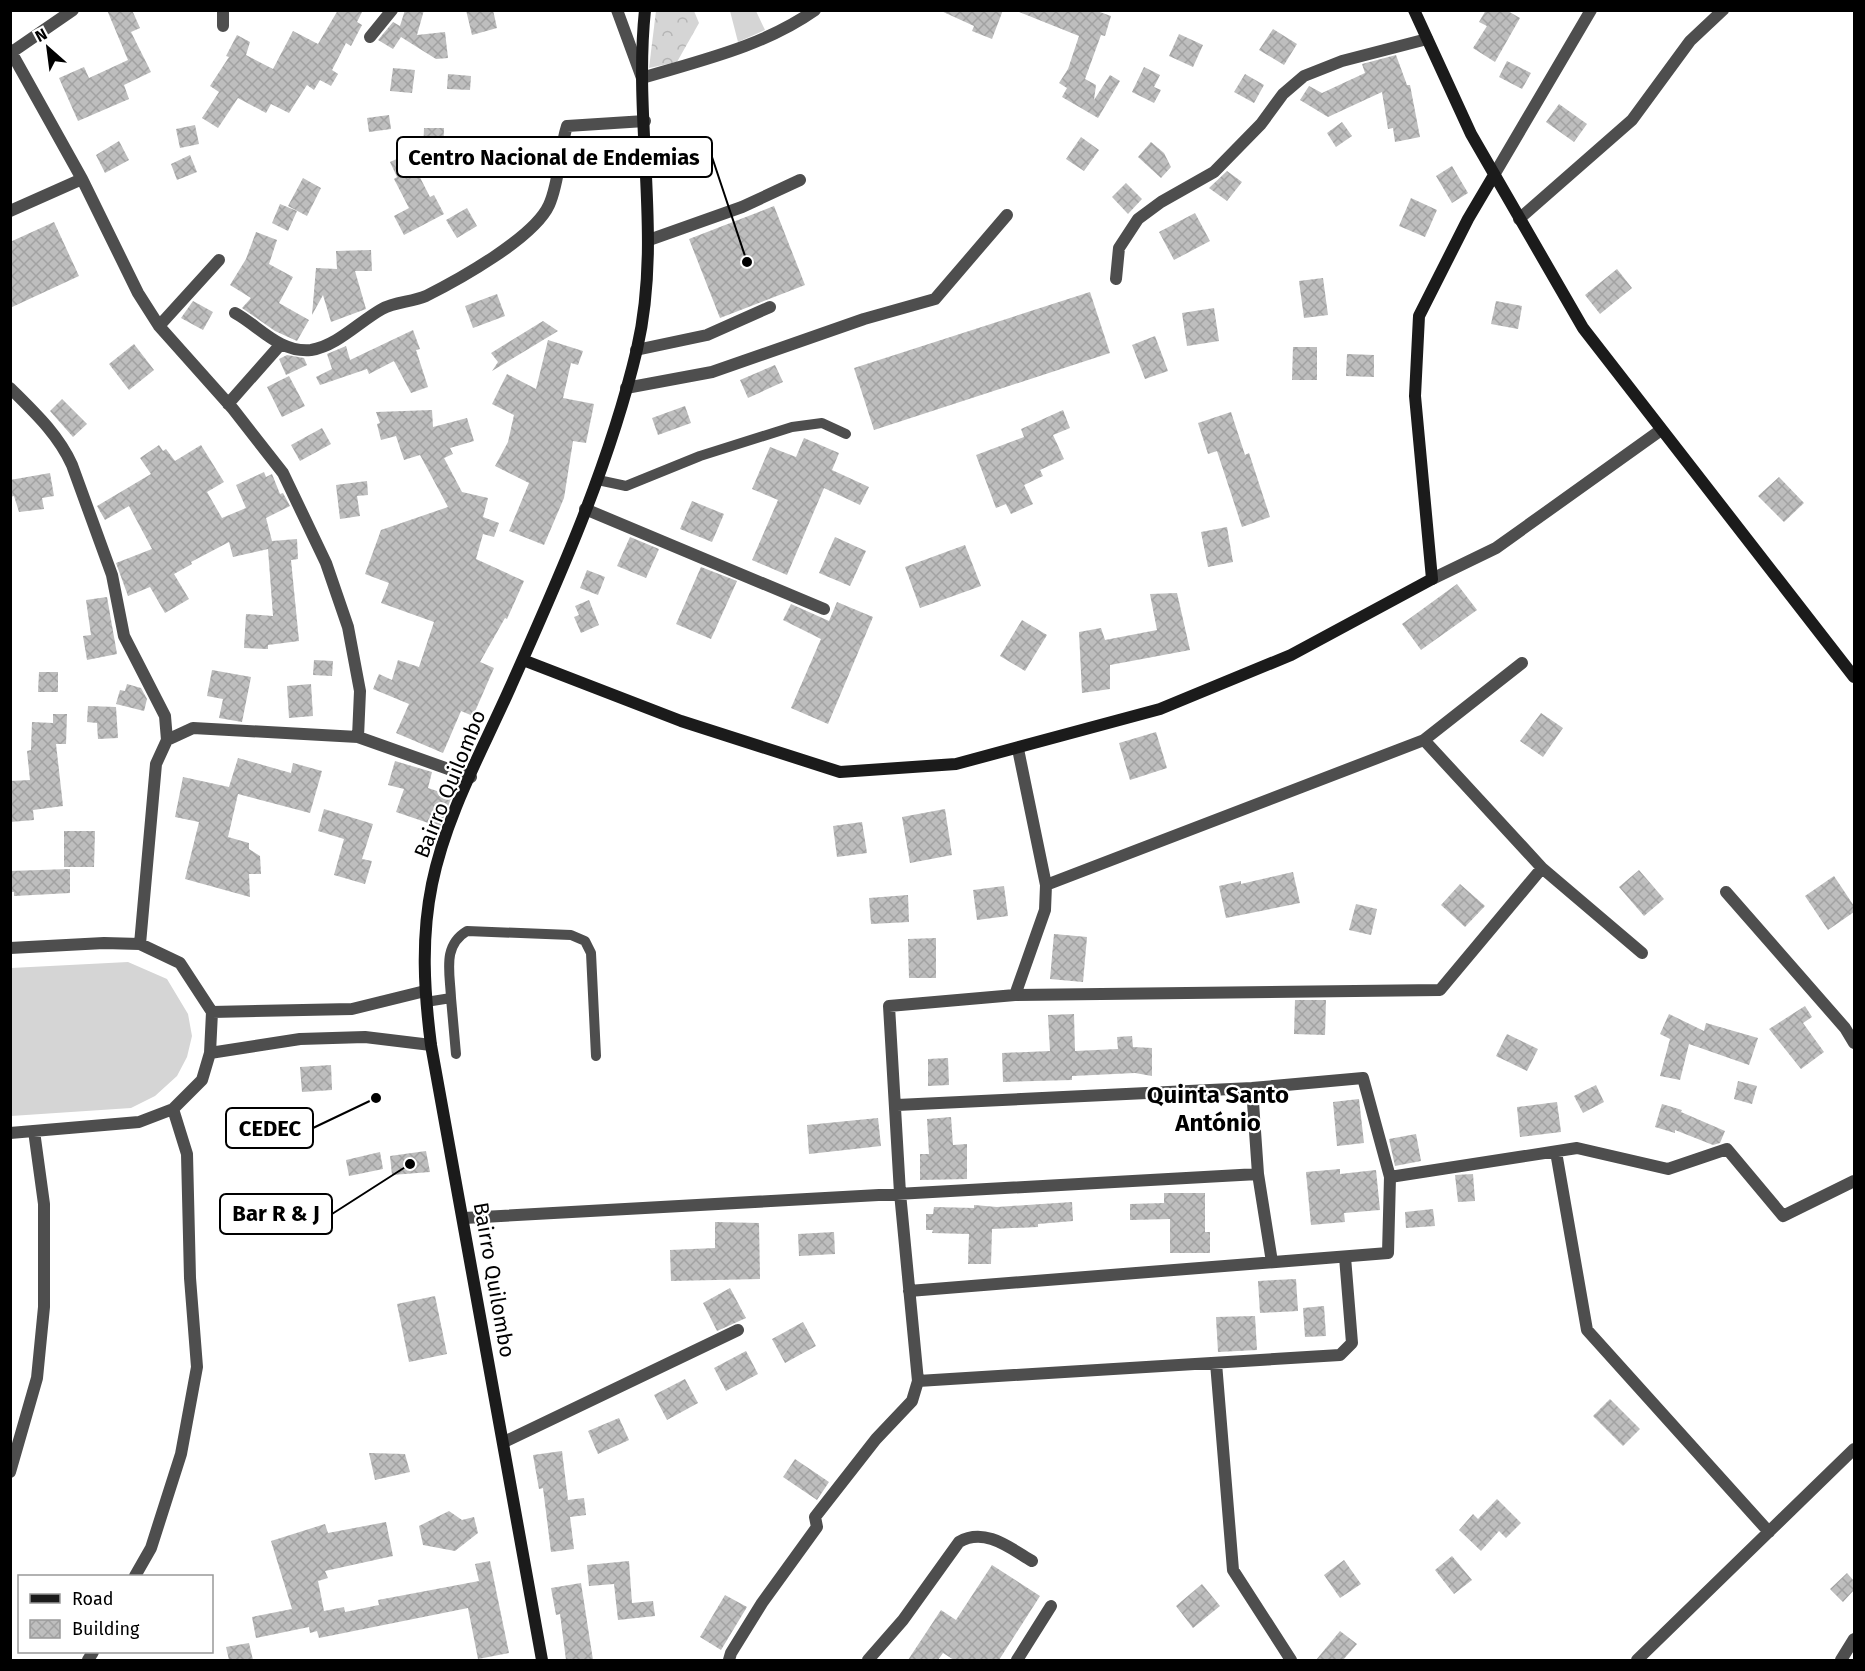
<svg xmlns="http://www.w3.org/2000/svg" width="1865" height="1671" viewBox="0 0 1865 1671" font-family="'Fira Sans',sans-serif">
<defs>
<pattern id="park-crowns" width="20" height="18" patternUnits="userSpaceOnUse" patternTransform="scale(1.5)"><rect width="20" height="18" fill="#d5d5d5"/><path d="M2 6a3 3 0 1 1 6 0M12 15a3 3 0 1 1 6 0" fill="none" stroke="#b5b5b5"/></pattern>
<pattern id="building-cross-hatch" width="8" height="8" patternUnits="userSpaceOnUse" patternTransform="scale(1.5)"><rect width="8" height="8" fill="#bebebe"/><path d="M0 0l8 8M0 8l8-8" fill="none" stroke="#a2a2a2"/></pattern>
</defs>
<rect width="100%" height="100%" fill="#fff"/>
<path fill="#d5d5d5" d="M730,11H756L765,30L738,42Z
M128,962L167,979L188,1014L192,1036L187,1057L177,1076L155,1096L131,1108L11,1116V968Z"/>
<path fill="url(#park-crowns)" d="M656,11H694L699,23L677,62L649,68Z"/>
<path fill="url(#building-cross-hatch)" d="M107,10H132L140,28L131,32L151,72L124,85L129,99L78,121L59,78L84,67L89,78L128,60Z
M338,10H363L357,22L362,25L351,46L346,43L332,70L338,74L331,86L320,80L314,90L307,85L289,113L271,104L266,113L238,98L218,128L202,118L219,92L210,86L229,57L226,56L237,35L250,42L246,55L273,69L293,31L318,44Z
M405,10H424L417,35L445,32L448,58L436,59L401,37L393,49L378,40L393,22L400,26Z
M466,10H493L497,28L472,35Z
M939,10H1003L992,39L972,31L974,26Z
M1014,10H1094L1111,16L1105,36L1101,35L1085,79L1096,85L1094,100L1110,75L1120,81L1098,118L1062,97L1067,88L1059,83L1068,69L1079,36Z
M1486,10H1506L1520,18L1495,62L1473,48L1487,26L1479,22Z
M1273,29L1297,44L1284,65L1259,50Z
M1179,34L1203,45L1193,67L1169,56Z
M1396,55L1407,85H1410L1420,137L1395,142L1393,128L1388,129L1382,92L1328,117L1300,100L1309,86L1322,93L1365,73L1362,64Z
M1507,61L1531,73L1522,89L1499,77Z
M1144,67L1160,75L1154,87L1161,90L1154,103L1132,92Z
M393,68L415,70L412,93L390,91Z
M448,74L471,76L470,90L447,89Z
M1245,74L1264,85L1254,103L1234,92Z
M1559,104L1587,124L1574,142L1546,122Z
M389,115L391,129L369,132L367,118Z
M1342,122L1352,136L1336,147L1327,133Z
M195,125L199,144L180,148L176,129Z
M424,128H444L443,156L423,155Z
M1081,137L1099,150L1084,171L1066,159Z
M119,141L129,160L105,173L96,155Z
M1151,142L1164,153L1171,167L1161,178L1138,157Z
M408,154L430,197L434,195L444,214L404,235L394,216L409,208L394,179L397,177L390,162Z
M190,155L197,172L177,180L171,164Z
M1452,166L1468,193L1452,203L1436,176Z
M1227,171L1242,182L1227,201L1209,188Z
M303,178L321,188L307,216L288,206Z
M1126,183L1142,199L1128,214L1112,197Z
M1411,198L1437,210L1425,237L1399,226Z
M280,204L297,211L288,231L272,223Z
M774,206L805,285L720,318L689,239Z
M467,208L477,226L457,238L446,220Z
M1195,213L1210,241L1174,260L1159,232Z
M54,222L79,276L10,308V242Z
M256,232L277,240L269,264L293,277L279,303L309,320L297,341L275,331L242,308L251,298L230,285L246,259Z
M371,250L372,271H355L366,309L331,322L323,295L312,315L316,268L337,269L336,251Z
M1617,269L1632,288L1600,314L1585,295Z
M1323,278L1328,315L1304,318L1299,281Z
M1090,292L1110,353L874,430L854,368Z
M497,294L505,316L473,328L465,306Z
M193,301L213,312L203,330L181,318Z
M1496,301L1522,306L1518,329L1491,324Z
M1214,308L1219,341L1187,346L1182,313Z
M543,321L558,331L492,371L498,362L491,353Z
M413,330L420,349L416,350L428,387L411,393L394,361L369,374L367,369L320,385L316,377L332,369L327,354L346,346L350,360Z
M1155,336L1168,371L1145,379L1132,345Z
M548,340L583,351L578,365L571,363L563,398L594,404L586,443L573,441L564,498L544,545L509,531L529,483L495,466L508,442L514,415L492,404L507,374L536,389Z
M134,344L154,370L129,390L109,364Z
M1293,347H1317V380H1292Z
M1347,354L1374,355V377L1346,376Z
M287,355L304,358L307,365L286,375L279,359Z
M775,365L783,382L748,398L740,380Z
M289,376L305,406L282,417L267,387Z
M62,399L87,424L73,437L50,411Z
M685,406L691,423L658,435L652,418Z
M432,410L433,427L467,418L474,441L450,448L453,454L444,458L462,492L488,498L483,517L499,523L494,537L483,534L476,559L524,581L507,619L505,618L480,662L494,668L473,716L461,711L443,753L396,733L409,704L373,689L379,674L392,680L398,660L419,667L434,622L381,603L389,583L365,574L381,530L448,507L420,455L404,460L396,436L381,440L377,424L380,423L376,412Z
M1063,410L1070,428L1053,435L1064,459L1040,470L1043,476L1024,485L1033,504L1011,514L1006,504L996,508L976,455L1024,437L1021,429Z
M1231,412L1245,455L1249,453L1270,517L1242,527L1217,451L1208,454L1198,423Z
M322,428L331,444L300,461L291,445Z
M804,438L839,453L832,470L869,487L860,505L824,488L787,575L752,560L778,500L752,489L770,447L796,457Z
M159,445L163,451L166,449L175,461L201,445L224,482L207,492L222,518L246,508L236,485L264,472L266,477L272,474L280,494L283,493L290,506L266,518L272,541L297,539L298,559L291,560L299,641L268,645V649L244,648L246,614L273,616L268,549L233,557L229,542L191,562L192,564L174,574L189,599L165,613L150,587L128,596L116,563L152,549L129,506L105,520L97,506L151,474L140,458Z
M50,473L54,496L42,498L44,509L19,512L14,496L10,497V480Z
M1779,477L1804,503L1784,522L1758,496Z
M367,481L368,495L357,496L360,516L340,519L336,485Z
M692,501L724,514L712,542L680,529Z
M1227,527L1233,562L1208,567L1201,532Z
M630,537L659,549L646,578L617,566Z
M835,537L866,551L850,586L819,573Z
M965,545L981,586L920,608L905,567Z
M701,567L737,581L711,639L676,624Z
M587,570L605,577L598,595L580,588Z
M1457,584L1477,610L1421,650L1402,624Z
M1177,593L1190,650L1110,665V689L1082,693L1079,632L1101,628L1105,640L1157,630L1150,594Z
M107,597L117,654L87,660L83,636L91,635L86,600Z
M589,600L599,625L581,633L574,617L579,615L575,606Z
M837,602L873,617L828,724L791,708L821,639L783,620L791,604L829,621Z
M1022,620L1047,635L1025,671L1000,656Z
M314,660L333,661L332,676L313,675Z
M212,670L251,677L242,722L219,718L223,699L207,696Z
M39,672H58V692H38Z
M127,684L141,688L147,699L144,711L116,704L120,690L125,691Z
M311,684L313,716L289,718L287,686Z
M88,706L116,707L118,738L98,739L97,723L87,722Z
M1541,713L1563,728L1543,757L1520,741Z
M53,714H67L66,744H56L63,806L33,810L34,820L10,822V781L30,780L27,751L31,750L32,722L53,723Z
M1156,732L1167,768L1130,780L1119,743Z
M238,758L291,773L293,763L322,771L310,813L238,794L228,837L249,843V849L260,856L261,874H249L250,897L185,879L199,822L175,817L183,777L229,787Z
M395,761L432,772L428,788L452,796L440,827L396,812L404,789L388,785Z
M324,809L373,824L362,859L372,861L365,884L334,875L344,839L318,831Z
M945,809L952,855L910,863L902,817Z
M862,822L867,853L837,857L833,826Z
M64,831H95L94,867H64Z
M70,869V893L14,896V892H10V871Z
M1639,870L1664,899L1644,916L1619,887Z
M1293,872L1300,903L1226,918L1219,886L1241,881V884Z
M1834,876L1854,906V912L1828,930L1805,896Z
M1460,884L1485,906L1465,927L1441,905Z
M1004,886L1008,916L977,920L973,890Z
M908,895L909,922L871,924L869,898Z
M1356,904L1377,909L1371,935L1349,930Z
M1054,934L1087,937L1083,982L1050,979Z
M936,938V978H909L908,939Z
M1295,1000H1326L1325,1035L1294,1034Z
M1805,1006L1812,1017L1803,1023L1824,1052L1801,1069L1769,1029Z
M1074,1014L1075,1051L1118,1049L1117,1037L1132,1036L1133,1047L1152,1048V1076L1135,1073L1072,1076V1080L1003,1082L1002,1053L1050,1051L1048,1015Z
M1669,1014L1704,1031L1706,1023L1758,1038L1749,1065L1689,1044L1680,1080L1660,1076L1670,1039L1660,1034Z
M1507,1034L1538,1049L1527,1071L1496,1056Z
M948,1058L949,1085L928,1086V1059Z
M331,1065L332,1090L302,1092L300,1067Z
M1738,1081L1757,1086L1752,1104L1734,1099Z
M1596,1085L1604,1102L1583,1113L1574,1096Z
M1359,1099L1364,1143L1337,1146L1333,1102Z
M1557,1102L1561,1132L1520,1137L1517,1107Z
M1662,1104L1682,1110L1681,1112L1725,1131L1720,1143L1713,1145L1675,1130V1133L1655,1127Z
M951,1117L953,1145L967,1144V1179L920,1180V1154H929L927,1119Z
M878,1118L881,1146L809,1154L807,1125Z
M1416,1134L1421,1161L1395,1166L1389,1139Z
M426,1151L430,1172L392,1175L390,1156Z
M380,1152L383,1169L349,1176L346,1160Z
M1340,1169V1174L1376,1170L1380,1210L1344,1213L1345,1222L1311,1225L1306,1172Z
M1473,1174L1475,1201L1458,1202L1455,1175Z
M284,1193L286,1216L260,1218L258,1195Z
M1164,1193H1205V1232H1210V1253H1170V1219L1130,1220V1204L1164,1203Z
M1072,1202L1073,1221L1038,1224V1227L992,1229L991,1264H968L969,1234L932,1233L933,1230H926V1214H933L934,1207L974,1208V1205L997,1207Z
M1433,1209L1435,1226L1406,1228L1405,1212Z
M715,1222L759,1223L760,1279L671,1281L670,1250L715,1248Z
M834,1232L835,1254L799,1256L798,1234Z
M1296,1279L1298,1311L1260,1313L1258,1281Z
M730,1288L746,1318L717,1331L703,1303Z
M435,1296L447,1354L409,1362L397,1304Z
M1324,1306L1326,1336L1305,1337L1303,1308Z
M1255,1316L1257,1350L1218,1352L1216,1317Z
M803,1322L816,1346L785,1363L772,1339Z
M746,1351L758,1374L726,1391L714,1368Z
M685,1379L698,1403L667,1420L654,1395Z
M1610,1399L1640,1429L1623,1446L1593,1416Z
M619,1418L629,1440L598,1454L588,1431Z
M562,1451L568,1500L584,1498L586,1515L570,1517L574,1549L551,1552L543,1488L539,1489L533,1455Z
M369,1453L405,1454L410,1472L375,1480Z
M795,1459L829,1482L817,1500L783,1477Z
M1497,1499L1521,1523L1506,1538L1499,1531L1481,1551L1459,1530L1473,1514L1478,1519Z
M449,1511L462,1520L474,1517L478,1533L455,1551L423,1545L419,1526Z
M386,1522L393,1556L325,1571L328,1578L318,1581L324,1611L344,1607L345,1612L379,1605L378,1600L479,1581L475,1564L490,1561L509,1653L478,1659L468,1608L319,1638L317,1631L310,1633L309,1627L256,1638L252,1617L292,1609L271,1541L325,1524L328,1533Z
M1452,1556L1472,1580L1454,1594L1435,1570Z
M1344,1560L1361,1584L1340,1598L1324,1575Z
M629,1561L632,1603L653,1601L655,1616L618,1620L614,1584L589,1586L587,1565Z
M992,1565L1040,1596L999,1660H954L943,1653L938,1660H908L941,1610L956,1620Z
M1847,1573L1854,1581V1590L1843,1602L1830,1589Z
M581,1583L593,1660H566L560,1614L556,1615L551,1588Z
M1202,1584L1220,1606L1193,1628L1176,1606Z
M725,1595L747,1607L721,1650L700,1637Z
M1340,1631L1357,1644L1343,1660H1316Z
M249,1643L253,1660H229L226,1647Z"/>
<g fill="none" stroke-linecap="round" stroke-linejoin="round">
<path stroke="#4e4e4e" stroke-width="10" d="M598,480L626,486L700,456L792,427L822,423L846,434
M451,998L456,1054
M426,1002L451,998C450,972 442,946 467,931L571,935L585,941L591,953L596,1056"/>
<path stroke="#4e4e4e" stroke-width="12" d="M617,10L642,78C702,60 764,46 815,10
M223,26V10
M370,37L392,10
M10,50L82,179L138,293L159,326L233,409L283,473L326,563L348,627L360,691L358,737
M12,52L73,10
M1494,175L1591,10
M10,211L82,179
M1519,219L1632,120L1690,41L1723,10
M649,240L742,207L800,180
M1116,279L1119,248L1138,219L1161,202L1214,172L1261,124L1283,94L1304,76L1342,61L1427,39
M235,313C259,326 279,353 311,350C337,346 360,321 382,309C395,302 412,302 426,296C458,280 534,238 549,205C560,180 559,151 567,126L645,121
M159,326L219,260
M636,350L707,335L770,307
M10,388C34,412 58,434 72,465L112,575L124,636L165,716L167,740
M626,388L712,372L864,319L935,299L1007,215
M228,404L281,344
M585,509L824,609
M1432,579L1496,548L1661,430
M1424,740L1522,663
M1046,885L1424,740L1542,868L1642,953
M1726,892L1845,1028L1854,1043
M140,944L156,764L167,740L193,728L358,737L471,777
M10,948L104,943L140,944L180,963L212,1012L210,1053L202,1080L173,1109L139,1122L10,1133
M1015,995L1045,910L1046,885L1018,749
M212,1012L352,1009L425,991
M210,1053L300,1039L365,1037L431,1045
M897,1105L1252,1088L1363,1078L1390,1177
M1556,1152L1587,1330L1769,1532
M1258,1174L1272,1262
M464,1218L1258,1174L1252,1088
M909,1291L1388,1253L1390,1177L1577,1148L1668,1169L1727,1149L1783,1216L1854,1181
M1216,1363L1233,1570L1291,1660
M918,1381L1340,1355L1352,1343L1345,1257
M504,1442L738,1330
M10,1472L37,1378L44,1307V1204L34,1131
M135,1576L151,1548L181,1454L197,1367L190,1278L187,1154L173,1109
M88,1660L93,1652
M729,1660L731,1653L762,1603L817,1527L815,1517L876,1439L912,1401L918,1381L900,1193L889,1006L1015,995L1440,990L1542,868
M868,1660L903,1620L959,1542C985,1527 1010,1548 1032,1561
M1017,1660L1051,1606
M1637,1660L1854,1449
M1841,1660L1854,1639"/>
<path stroke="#1b1b1b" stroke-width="12" d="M1414,10L1471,134L1583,328L1854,677
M523,660L681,721L840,772L956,764L1160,709L1291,655L1432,579L1415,396L1419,316L1468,219L1494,175
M542,1660L431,1045C424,990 421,938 432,884C446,815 482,751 510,688C559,578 609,467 637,349C663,237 633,124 645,10"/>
</g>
<g text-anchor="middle" stroke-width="4.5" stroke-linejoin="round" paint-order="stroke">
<g font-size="21" fill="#000" stroke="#fff">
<text transform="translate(450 784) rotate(-68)" y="7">Bairro Quilombo</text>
<text transform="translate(494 1280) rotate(80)" y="7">Bairro Quilombo</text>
</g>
<g font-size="24" font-weight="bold" fill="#000" stroke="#fff">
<text x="1218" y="1103">Quinta Santo<tspan x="1218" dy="28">António</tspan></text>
</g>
</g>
<path fill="none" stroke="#000" stroke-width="2" d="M747 262L712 157M376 1098L313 1128M410 1164L332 1214"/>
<g fill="#000" stroke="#fff" stroke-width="2">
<circle cx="747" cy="262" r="6"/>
<circle cx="376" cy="1098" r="6"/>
<circle cx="410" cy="1164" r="6"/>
</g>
<g fill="#fff" stroke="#000" stroke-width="2">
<rect x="397" y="137" width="315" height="40" rx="6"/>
<rect x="226" y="1108" width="87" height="40" rx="6"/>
<rect x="220" y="1194" width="112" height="40" rx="6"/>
</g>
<g font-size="22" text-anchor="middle" font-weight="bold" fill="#000">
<text x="554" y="165">Centro Nacional de Endemias</text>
<text x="270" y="1136">CEDEC</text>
<text x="276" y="1221">Bar R &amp; J</text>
</g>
<rect width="1865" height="1671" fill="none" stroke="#000000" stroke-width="24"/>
<rect x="18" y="1575" width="195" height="78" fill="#ffffff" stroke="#999999" stroke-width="1.5"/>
<rect x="30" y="1594" width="30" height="9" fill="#1b1b1b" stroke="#999999" stroke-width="1.5"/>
<text x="72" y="1605" font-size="18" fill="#000000">Road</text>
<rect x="30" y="1620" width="30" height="18" fill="url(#building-cross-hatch)" stroke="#999999" stroke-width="1.5"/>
<text x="72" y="1635" font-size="18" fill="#000000">Building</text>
<g transform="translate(48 48) rotate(332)" stroke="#ffffff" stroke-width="4.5" paint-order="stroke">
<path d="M0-4.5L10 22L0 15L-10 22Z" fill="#000000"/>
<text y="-9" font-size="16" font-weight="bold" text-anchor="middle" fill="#000000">N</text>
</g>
</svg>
